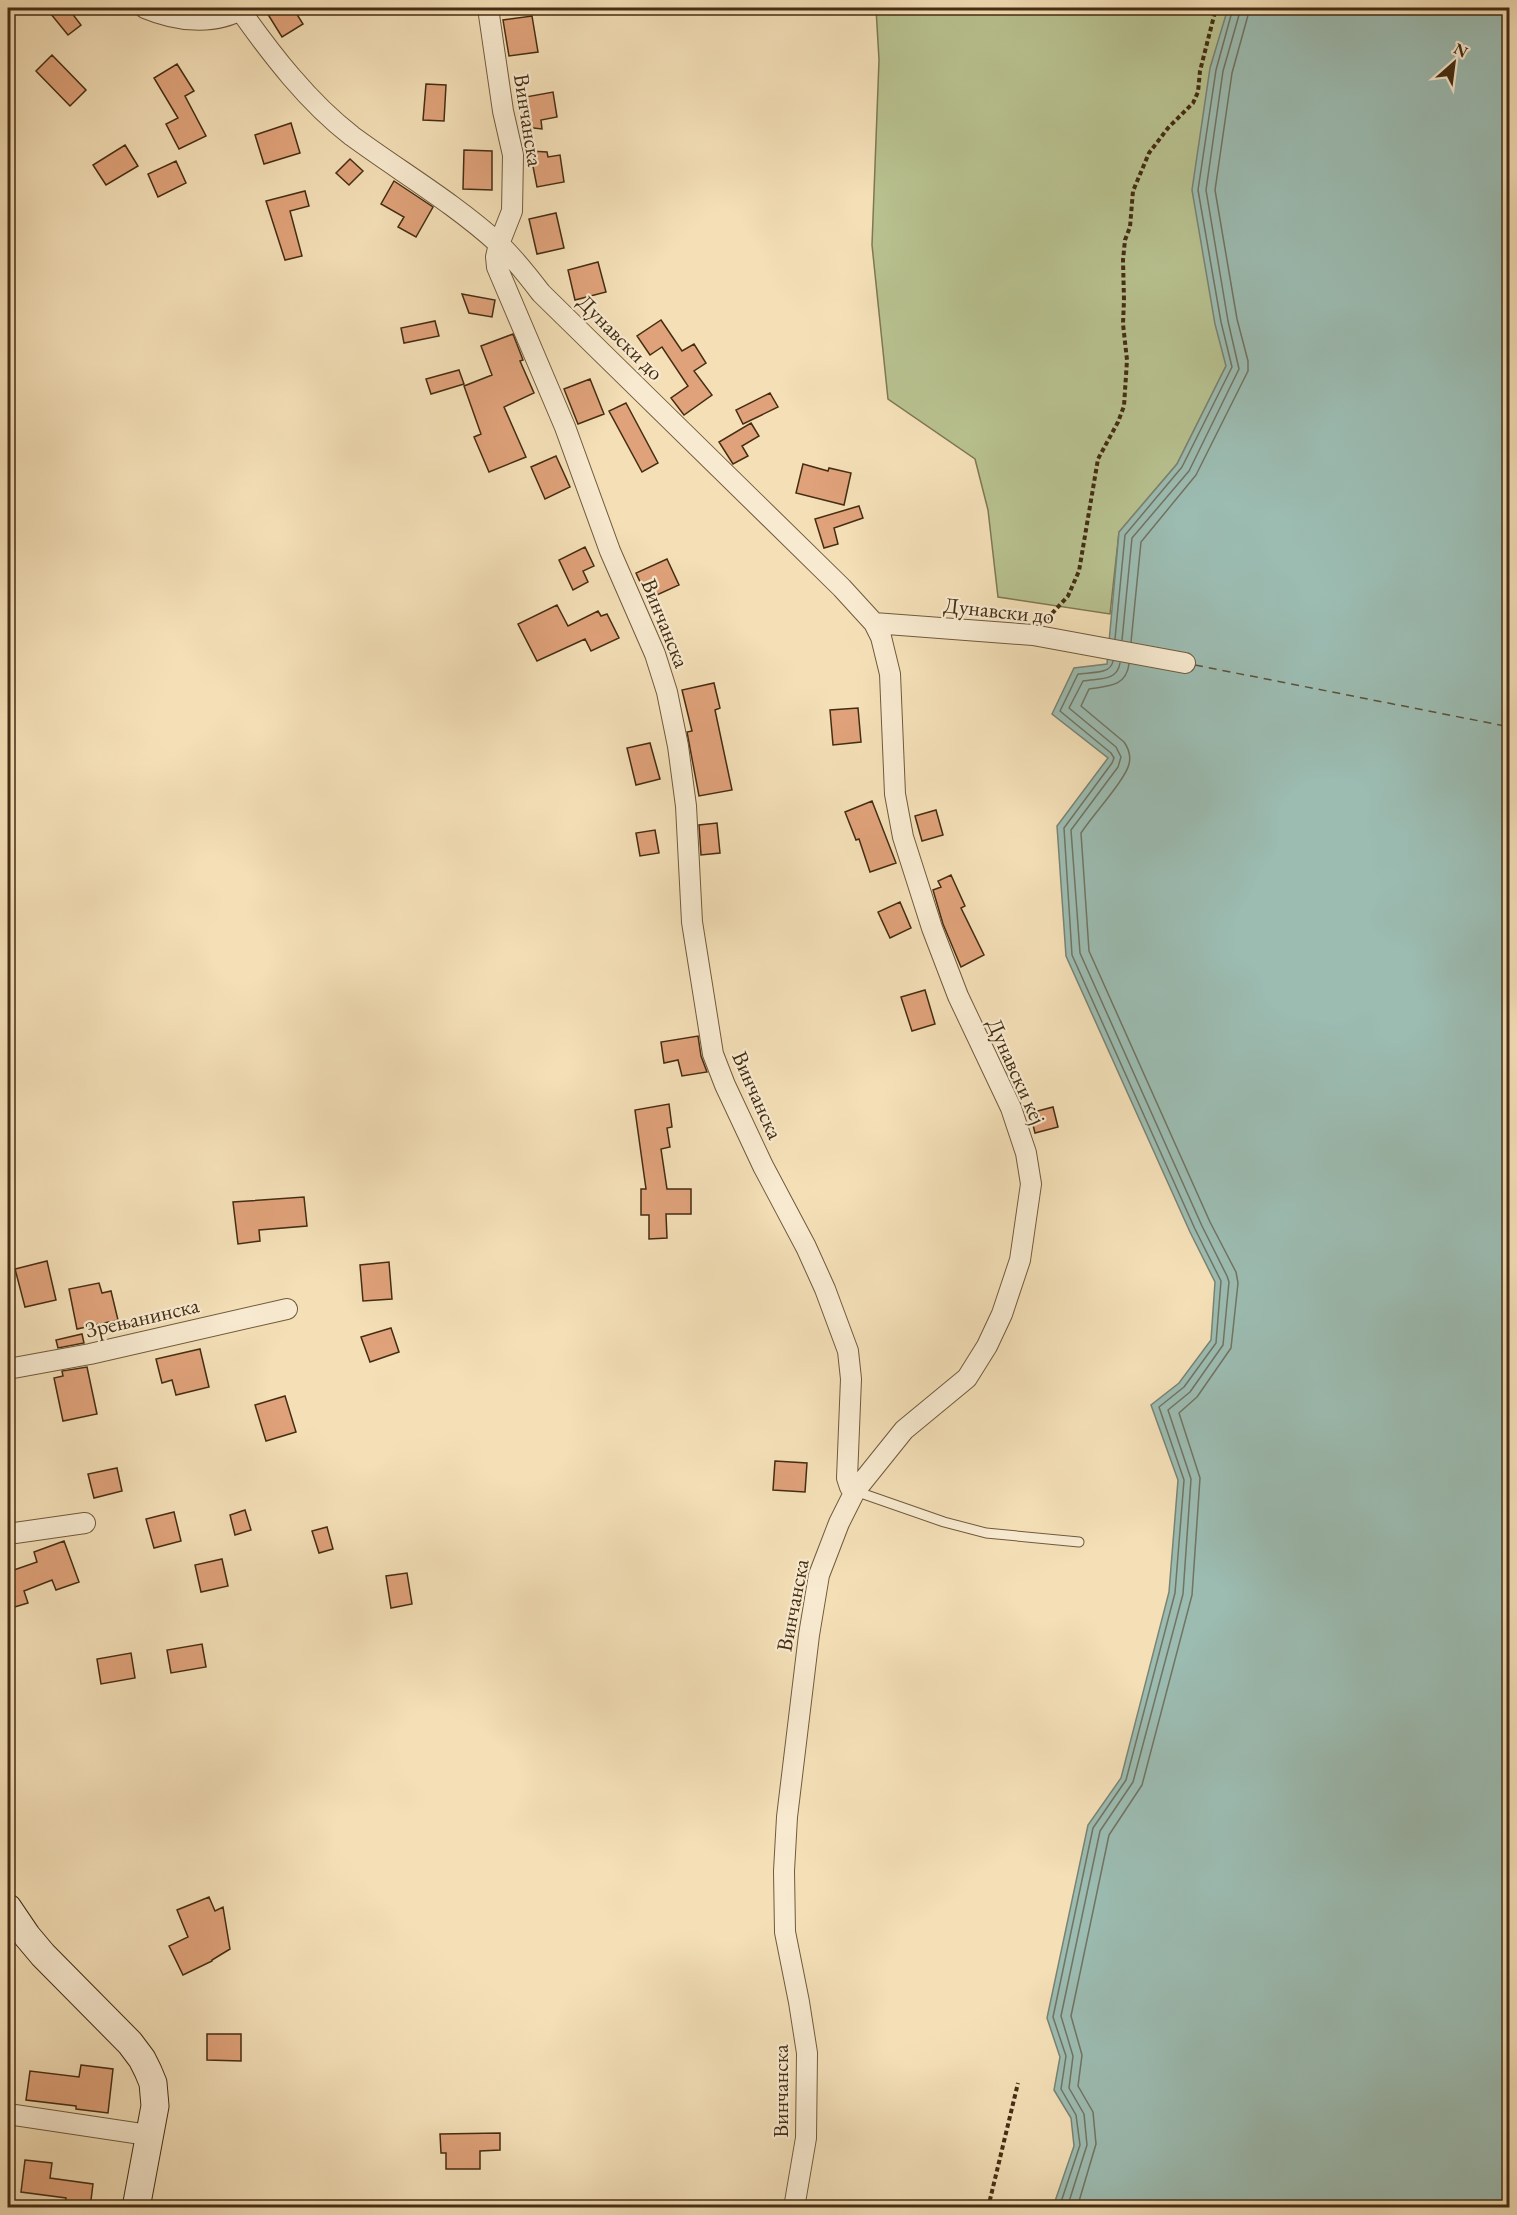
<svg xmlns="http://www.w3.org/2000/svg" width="1517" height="2215" viewBox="0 0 1517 2215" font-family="'EB Garamond',serif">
<rect width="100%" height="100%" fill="#f4dfb7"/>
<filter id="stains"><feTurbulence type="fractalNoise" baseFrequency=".00333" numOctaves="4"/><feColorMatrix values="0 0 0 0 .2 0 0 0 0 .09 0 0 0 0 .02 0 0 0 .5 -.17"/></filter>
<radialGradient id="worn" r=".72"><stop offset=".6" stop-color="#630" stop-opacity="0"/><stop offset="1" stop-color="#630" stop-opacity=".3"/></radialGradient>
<path fill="#b8c290" stroke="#7e7852" stroke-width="1.5" d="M876,8H1233L1226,366L1177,464L1119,532L1110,614L998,597L988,510L975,459L888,399L872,245L879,60Z"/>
<path fill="#9cbcb2" stroke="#798372" stroke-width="1.5" d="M1228,8H1509V2207H1053L1074,2146L1071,2118L1054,2090L1060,2057L1047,2018L1088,1825L1121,1778L1169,1592L1178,1480L1151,1405L1179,1383L1211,1340L1215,1282L1190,1232L1066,956L1057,826L1108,758L1052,714L1074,668L1107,664L1119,532L1177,464L1226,366L1215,324L1192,190L1210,68Z"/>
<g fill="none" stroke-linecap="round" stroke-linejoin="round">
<path stroke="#707462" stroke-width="1.5" d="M1115,639L1125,535L1182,467L1232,367L1221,322L1198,190L1216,70L1233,8
M1122,640L1132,538L1189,471L1239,369L1228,321L1206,190L1223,71L1241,8
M1131,642L1141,542L1196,475L1248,371V361L1237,319L1215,190L1232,73L1250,8
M1059,2208L1080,2145L1076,2115L1061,2089L1066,2056L1053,2017L1093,1828L1126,1780L1175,1593L1184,1480L1159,1407L1184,1387L1216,1343L1221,1281L1195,1229L1072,955L1064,828L1112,763L1114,758L1111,753L1060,711L1078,674C1089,672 1111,675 1113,661
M1067,2208L1087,2145L1084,2114L1069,2088L1073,2056L1061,2016L1100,1831L1133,1782L1183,1594L1191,1479L1168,1410L1190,1392L1223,1345L1229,1282L1227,1276L1202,1226L1080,953L1071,830L1118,767L1121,757L1116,747L1069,708L1083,681C1098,678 1117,682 1120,663
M1077,2208L1096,2144L1093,2112L1078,2086L1082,2055L1071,2016L1109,1835L1142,1785L1192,1595L1200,1478L1179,1413L1197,1397L1231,1348L1238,1283L1236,1272L1210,1222L1089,951L1081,833C1091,817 1126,779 1129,764C1131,756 1129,749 1124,742L1081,706L1089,689C1108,686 1126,687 1129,664"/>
<path stroke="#5a513b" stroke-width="1.5" stroke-dasharray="8 6" stroke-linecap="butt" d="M1195,665L1510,727"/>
</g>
<path fill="#e0a27a" stroke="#442d13" stroke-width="1.5" d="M46,8H68L81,25L68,35Z
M264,8H293L303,24L282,37Z
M532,16L538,52L509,56L503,20Z
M52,55L86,90L70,106L36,71Z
M177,64L194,91L185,96L206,136L179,149L166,124L178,118L154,78Z
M426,84L446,85L444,121L423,120Z
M553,92L557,117L541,120L542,129L525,127L520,98Z
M291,123L300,153L264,164L255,135Z
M125,145L138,166L106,185L93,165Z
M464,150L492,151V190L463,189Z
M530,151L547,152L548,157L560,155L564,182L537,187Z
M350,159L363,171L349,185L336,173Z
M176,161L186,183L158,197L148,174Z
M394,181L433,207L416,237L398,227L404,217L381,204Z
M305,191L309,206L290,211L302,256L285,260L266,201Z
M556,213L564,248L537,254L529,219Z
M598,262L606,292L575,300L568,270Z
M462,294L495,300L492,317L469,313Z
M661,320L682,351L694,344L706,363L694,371L712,395L684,415L671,398L688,386L662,347L650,355L637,336Z
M435,321L439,336L404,343L401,328Z
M513,334L523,360L520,361L534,393L504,407L526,457L489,472L474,437L481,434L464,386L492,375L481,346Z
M459,370L464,384L431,394L426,379Z
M590,379L604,414L578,424L564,389Z
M770,393L778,407L743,424L736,410Z
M626,403L658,463L642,472L609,411Z
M751,423L759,436L742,446L748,456L733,464L719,442Z
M556,456L570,487L545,499L531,467Z
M803,464L828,471L829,468L851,473L844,505L796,493Z
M859,506L863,518L834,528L838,544L824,548L815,519Z
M585,547L594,566L583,571L588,582L573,590L559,560Z
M667,559L679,585L648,599L636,573Z
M557,605L568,626L598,611L601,616L607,614L619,638L591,651L585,639L537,661L518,624Z
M714,683L720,708L715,710L732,790L699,796L687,732L692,731L682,690Z
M858,708L861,742L833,745L830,710Z
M650,743L660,779L636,785L627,748Z
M872,801L896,863L870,872L859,839L856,840L845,812Z
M936,810L943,835L922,841L915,816Z
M717,823L720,853L701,855L699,825Z
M655,830L659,853L640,856L636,833Z
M951,875L965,906L961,908L984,955L961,967L943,924L933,890L941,887L938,881Z
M900,902L911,928L890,938L878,912Z
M925,990L935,1024L912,1031L901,997Z
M698,1036L701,1056L707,1072L682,1076L678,1060L664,1063L661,1042Z
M669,1104L672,1127L667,1128L670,1147L661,1149L667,1189H691V1214H666L667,1238L649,1239V1215H641V1189H646L635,1110Z
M1053,1107L1058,1127L1035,1133L1030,1113Z
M304,1197L307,1226L259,1230L260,1241L238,1244L233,1202Z
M47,1261L56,1300L25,1307L15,1269Z
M389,1262L392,1299L363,1301L360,1265Z
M99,1283L102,1293L111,1291L118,1320L77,1329L69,1289Z
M391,1328L399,1352L370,1362L361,1337Z
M82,1334L84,1343L58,1348L56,1340Z
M200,1349L209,1387L176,1395L172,1380L162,1383L156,1359Z
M87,1367L97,1414L63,1421L54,1378L63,1376L62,1371Z
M285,1396L296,1432L266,1441L255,1405Z
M775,1461L807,1463L805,1492L773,1490Z
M117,1468L122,1491L94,1498L88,1474Z
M245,1510L251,1530L235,1535L230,1515Z
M174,1512L181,1541L154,1548L146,1519Z
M327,1527L333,1549L319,1553L312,1531Z
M64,1541L79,1582L56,1590L52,1580L24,1591L28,1603L8,1609V1572L37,1562L34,1552Z
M222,1559L228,1586L201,1592L195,1565Z
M407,1573L412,1604L391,1608L386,1576Z
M202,1644L206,1667L171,1673L167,1650Z
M131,1653L135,1678L101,1684L97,1659Z
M209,1897L215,1911L223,1907L230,1949L212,1960V1961L183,1975L169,1946L188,1937L177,1910Z
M207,2034H241V2061L207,2060Z
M81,2065L113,2069L108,2113L76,2109V2106L26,2100L30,2071L79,2077Z
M500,2133V2150L480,2151V2169H446V2153H441L440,2134Z
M25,2160L52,2163L50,2178L93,2184L90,2208L65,2205L66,2198L21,2192Z"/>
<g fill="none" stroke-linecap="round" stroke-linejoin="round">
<defs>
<path id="lane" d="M855,1491L944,1522L986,1533L1079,1542"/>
<path id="street" d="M145,8C176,21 214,26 244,8
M488,8L503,111L513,155L512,211L499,244L496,257L497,267L565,427L610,551L655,654L667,692L678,746L686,806L692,922L713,1054L725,1085L763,1166L806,1247L825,1289L848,1351L851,1379L847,1478L850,1487L855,1491
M240,10C272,55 308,102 352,136C401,172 454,203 499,244C515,259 528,276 541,293L842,588L874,623L1033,635L1185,663
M8,1369L90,1354L287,1309
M8,1534L85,1523
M8,2114L148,2135
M794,2208L806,2138L807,2053L799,2002L785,1932L784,1871L787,1817L809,1635L819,1575L839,1523L855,1491L904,1430L967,1378L987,1346L1002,1314L1020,1260L1031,1184L1026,1153L1011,1108L958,996L932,928L903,837L895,794L890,674L881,637L874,623"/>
<path id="secondary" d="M8,1908L27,1936L43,1955L130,2043L142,2059L148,2071L153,2083L155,2106L136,2208"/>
</defs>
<use href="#lane" stroke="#705a3c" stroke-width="11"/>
<use href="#street" stroke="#705a3c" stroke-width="22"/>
<use href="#secondary" stroke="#442d13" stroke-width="29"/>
<path stroke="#442d13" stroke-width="4" stroke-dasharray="4.5 3" stroke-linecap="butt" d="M1047,619L1068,596L1079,571L1098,459L1118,422L1124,406L1127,360L1123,324L1124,300L1123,260L1125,240L1130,227L1133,191L1149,153L1168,128L1193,103L1198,92L1200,71L1216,8
M988,2208L1018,2083"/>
<use href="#lane" stroke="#f8ead0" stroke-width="9"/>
<use href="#street" stroke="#f8ead0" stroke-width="20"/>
<use href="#secondary" stroke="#f8ead0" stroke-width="27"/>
</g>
<g text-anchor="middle" stroke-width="4.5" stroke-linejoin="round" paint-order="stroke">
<g font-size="22" fill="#442d13" stroke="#f8ead0">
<text transform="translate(529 120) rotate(81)" y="8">Винчанска</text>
<text transform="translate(621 337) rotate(45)" y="8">Дунавски до</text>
<text transform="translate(999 610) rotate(6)" y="8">Дунавски до</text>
<text transform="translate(666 623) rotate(68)" y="8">Винчанска</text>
<text transform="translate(1017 1071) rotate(66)" y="8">Дунавски кеј</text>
<text transform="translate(758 1095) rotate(66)" y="8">Винчанска</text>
<text transform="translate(142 1317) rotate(-13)" y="8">Зрењанинска</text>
<text transform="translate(792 1605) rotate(-79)" y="8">Винчанска</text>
<text transform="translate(780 2091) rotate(-90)" y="8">Винчанска</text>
</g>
</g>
<rect width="1517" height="2215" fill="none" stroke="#f4dfb7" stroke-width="30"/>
<rect x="9" y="9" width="1499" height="2197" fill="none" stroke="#442d13" stroke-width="3"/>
<rect x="15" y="15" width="1487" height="2185" fill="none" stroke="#442d13" stroke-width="1.5"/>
<g transform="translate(1454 63) rotate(28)" stroke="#f8ead0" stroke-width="4.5" paint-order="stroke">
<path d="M0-4.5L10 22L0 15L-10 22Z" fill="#442d13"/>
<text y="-9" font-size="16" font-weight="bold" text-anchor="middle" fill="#442d13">N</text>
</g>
<rect width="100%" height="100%" filter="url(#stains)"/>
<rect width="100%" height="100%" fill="url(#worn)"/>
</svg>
